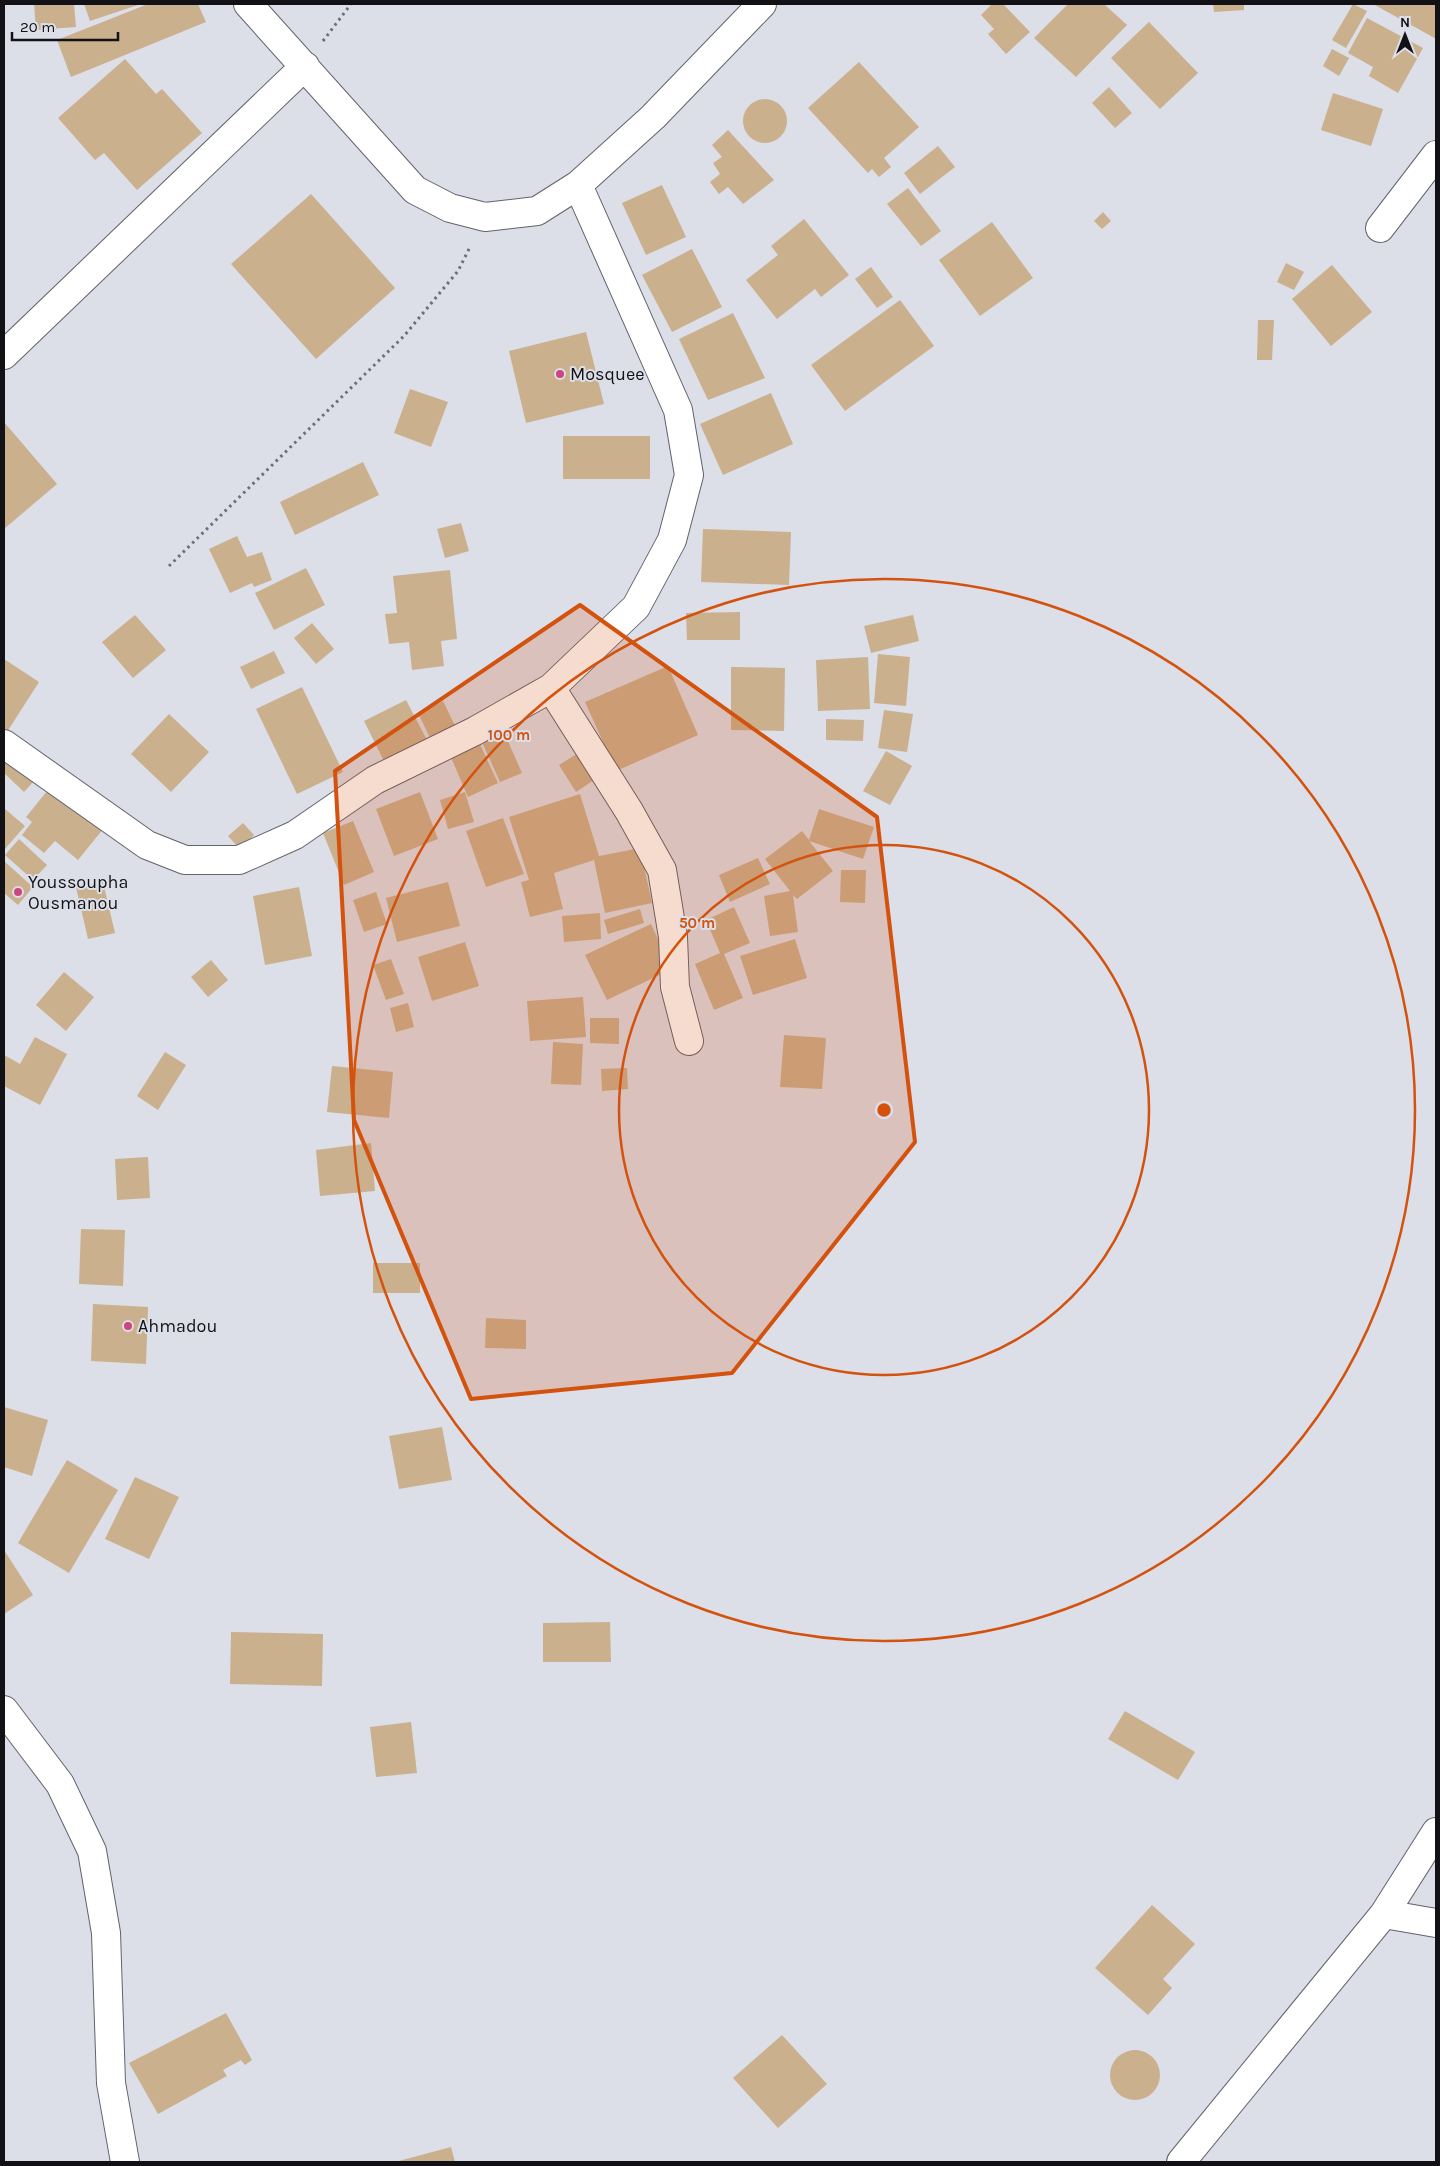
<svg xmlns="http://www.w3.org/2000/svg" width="1440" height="2166" viewBox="0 0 1440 2166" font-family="Karla,sans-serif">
<rect width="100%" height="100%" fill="#dcdee8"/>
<path fill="#cbb08e" d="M34,4H74L76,27L36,30Z
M84,4H141L90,21Z
M148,4H198L206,22L71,77L57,40Z
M992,4H1003L1030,32L1006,54L988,34L994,29L981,15Z
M1068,4H1104L1127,25L1076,77L1034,38Z
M1213,4H1244V10L1214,12Z
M1353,4L1367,11L1346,48L1332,40Z
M1373,4H1436V39L1431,36Z
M1367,18L1423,48L1398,93L1369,76L1373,67L1348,53Z
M1149,22L1198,73L1160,109L1111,58Z
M1332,49L1349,58L1339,76L1323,66Z
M125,59L156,94L162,89L202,133L137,190L104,153L95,160L58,118Z
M859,62L919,127L884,158L891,167L879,177L872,169L868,173L808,108Z
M1109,87L1132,113L1115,128L1092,103Z
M1333,93L1383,109L1371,146L1321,130Z
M743 121a22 22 0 1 1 44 0a22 22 0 1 1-44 0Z
M728,130L774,180L743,204L728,187L719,194L710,182L720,174L713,163L722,157L712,145Z
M938,146L955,167L920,194L904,173Z
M662,185L686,237L646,255L622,203Z
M908,188L941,231L921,246L887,204Z
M311,194L395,288L316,359L231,264Z
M1103,212L1111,221L1102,229L1094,221Z
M804,219L849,275L821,297L815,289L777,319L746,280L778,255L771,246Z
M992,222L1033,278L980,316L939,260Z
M692,249L722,307L672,332L642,275Z
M1286,263L1304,272L1294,290L1277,282Z
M1332,265L1372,312L1331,346L1292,299Z
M871,267L893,297L877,308L855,279Z
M900,300L934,346L845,411L811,365Z
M733,313L765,378L708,400L679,339Z
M1258,320H1274L1272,360H1257Z
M586,332L604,404L526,423L509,351Z
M410,389L448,402L431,447L394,433Z
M771,393L793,444L723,475L700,424Z
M4,422L57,484L4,529Z
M563,436H650V479H563Z
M363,462L379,495L295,535L280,502Z
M461,523L469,551L445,558L437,529Z
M703,529L791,532L789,585L701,582Z
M237,536L247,557L262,552L272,580L254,587L252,583L230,593L209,549Z
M306,568L325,605L274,630L255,593Z
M450,570L457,639L441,641L444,666L412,670L409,642L389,644L385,614L397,613L393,576Z
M740,612V640H687L686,613Z
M135,615L166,650L133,678L102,642Z
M913,615L919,641L871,653L864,626Z
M312,623L334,649L316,664L294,638Z
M274,651L285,673L251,689L240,667Z
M878,654L910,657L906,706L874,703Z
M868,657L870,709L818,711L816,660Z
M4,659L39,682L7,732L4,730Z
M668,666L698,735L616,771L585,702Z
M731,667L785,668L784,731L731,730Z
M302,687L343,772L297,794L256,709Z
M406,700L427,740L384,761L364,721Z
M443,701L456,728L431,740L418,713Z
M884,710L913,714L907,752L878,748Z
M169,714L209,752L171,792L131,754Z
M826,719L864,720L863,741L826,740Z
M503,730L522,773L500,782L481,740Z
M479,742L498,783L468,797L450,755Z
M886,751L912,766L890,805L863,791Z
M4,752L35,780L24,792L4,773Z
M580,752L597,778L576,792L559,765Z
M52,785L104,828L78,860L55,841L44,853L22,835L32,822L26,817Z
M420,792L438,839L394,856L376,809Z
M465,792L474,822L448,829L440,800Z
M580,794L599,856L640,848L652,903L605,913L594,860L554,873L563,909L530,917L521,882L529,880L509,817Z
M4,808L25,826L4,850Z
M819,809L874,827L863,859L809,841L833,871L797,899L793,895L798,932L770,936L764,896L790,891L765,859L802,831L809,840Z
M503,818L524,874L486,887L466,831Z
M353,821L374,872L344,885L323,833Z
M243,823L254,835L240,849L228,836Z
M19,839L47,865L33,880L5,855Z
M758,858L770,884L730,902L719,875Z
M4,861L33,887L18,905L4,893Z
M841,870H866L865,903L840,902Z
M103,882L115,933L88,939L76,887Z
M448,882L460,926L397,942L386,898Z
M299,887L312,956L265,965L253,896Z
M376,892L387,924L364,932L353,900Z
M734,907L750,943L724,954L743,998L714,1010L695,964L720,953L706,920Z
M640,909L644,923L608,934L604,920Z
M600,913L601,939L564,942L562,916Z
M651,924L672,969L607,1000L585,955Z
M795,939L807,978L753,995L740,956Z
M465,942L479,986L432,1001L418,957Z
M391,959L404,994L386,1000L373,965Z
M211,960L228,980L208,997L191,977Z
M64,972L94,997L66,1031L36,1005Z
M583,997L586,1037L530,1041L527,1001Z
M408,1003L414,1027L396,1032L390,1008Z
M590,1018H619V1044L590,1043Z
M784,1035L826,1038L822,1089L780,1087Z
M35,1037L67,1054L40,1105L4,1086V1055L20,1064Z
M553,1042L583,1044L581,1085L551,1084Z
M165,1052L186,1065L158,1110L137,1096Z
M332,1066L393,1072L389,1118L327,1112Z
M627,1068L628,1089L602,1091L601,1069Z
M371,1143L375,1191L320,1196L316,1150Z
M148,1157L150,1198L117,1200L115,1159Z
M81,1229L125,1230L123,1286L79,1284Z
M373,1263H420V1293H373Z
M93,1304L148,1307L146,1364L91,1361Z
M486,1318L526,1320V1349L485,1348Z
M4,1407L48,1420L32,1476L4,1467Z
M442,1427L452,1480L399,1489L389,1436Z
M67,1460L118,1490L69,1573L18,1543Z
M135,1477L179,1497L149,1559L105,1539Z
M4,1550L33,1595L4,1614Z
M610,1622L611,1662H543V1623Z
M231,1632L323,1634L322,1686L230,1684Z
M1125,1711L1195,1752L1178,1780L1108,1739Z
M411,1722L417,1773L376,1777L370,1727Z
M1152,1905L1195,1944L1163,1979L1172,1988L1148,2015L1095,1968Z
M226,2013L252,2060L245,2065L241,2060L223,2070L227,2076L158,2114L129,2063Z
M782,2035L827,2084L778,2128L733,2078Z
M1110 2075a25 25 0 1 1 50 0a25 25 0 1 1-50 0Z
M451,2147L455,2162H395Z"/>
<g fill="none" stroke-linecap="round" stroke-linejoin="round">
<defs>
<path id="street" d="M248,4L415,190L450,208L485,217L537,211L578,185L653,117L762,4
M1380,228L1436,155
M4,355L305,66
M551,688L629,811L662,870L673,937L675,987L689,1041
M4,744L147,845L185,860H239L295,835L375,780L475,731L551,688L636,607L672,540L689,475L678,410L578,185
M4,1710L60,1784L92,1851L106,1933L111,2083L125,2162
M1384,1914L1436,1923
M1181,2162L1384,1914L1436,1832"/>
</defs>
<use href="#street" stroke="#61636c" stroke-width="30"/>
<path stroke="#6d6e75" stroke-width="3" stroke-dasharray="2.5 4" stroke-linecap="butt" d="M323,41L351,4
M169,566L404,336L458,271L470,247"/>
<use href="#street" stroke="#fff" stroke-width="28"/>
</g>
<path fill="#d3520d" fill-opacity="0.2" stroke="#d3520d" stroke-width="4" stroke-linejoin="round" d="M580,605L877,817L915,1142L732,1373L471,1399L354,1120L335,771Z"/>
<g fill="none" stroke="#d3520d" stroke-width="2.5">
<circle cx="884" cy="1110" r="265"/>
<circle cx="884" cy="1110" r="531"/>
</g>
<g fill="#cf457e" stroke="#dcdee8" stroke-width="2">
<circle cx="560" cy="374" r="5"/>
<circle cx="18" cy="892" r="5"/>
<circle cx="128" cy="1326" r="5"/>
</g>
<g text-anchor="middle" stroke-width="4" stroke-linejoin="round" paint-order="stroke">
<g font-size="18" fill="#121216" stroke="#dcdee8" text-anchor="start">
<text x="570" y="380">Mosquee</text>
<text x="28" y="888">Youssoupha<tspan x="28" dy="21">Ousmanou</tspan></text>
<text x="138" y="1332">Ahmadou</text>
</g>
</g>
<circle cx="884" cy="1110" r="8" fill="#d3520d" stroke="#dcdee8" stroke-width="2.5"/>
<g font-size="15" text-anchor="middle" font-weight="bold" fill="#d3520d" stroke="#dcdee8" stroke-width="4" stroke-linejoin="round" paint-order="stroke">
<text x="509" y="740">100 m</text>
<text x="697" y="928">50 m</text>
</g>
<rect width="1440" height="2166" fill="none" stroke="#121216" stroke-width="10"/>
<g transform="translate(1405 35)" stroke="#dcdee8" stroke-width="4" paint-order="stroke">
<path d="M0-4L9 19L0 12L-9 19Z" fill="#121216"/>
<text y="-8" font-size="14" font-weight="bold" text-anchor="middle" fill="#121216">N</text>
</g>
<path d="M12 32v8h106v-8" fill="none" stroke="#121216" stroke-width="2.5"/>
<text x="20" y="32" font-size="15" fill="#121216" stroke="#dcdee8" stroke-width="4" paint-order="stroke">20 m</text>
</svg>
